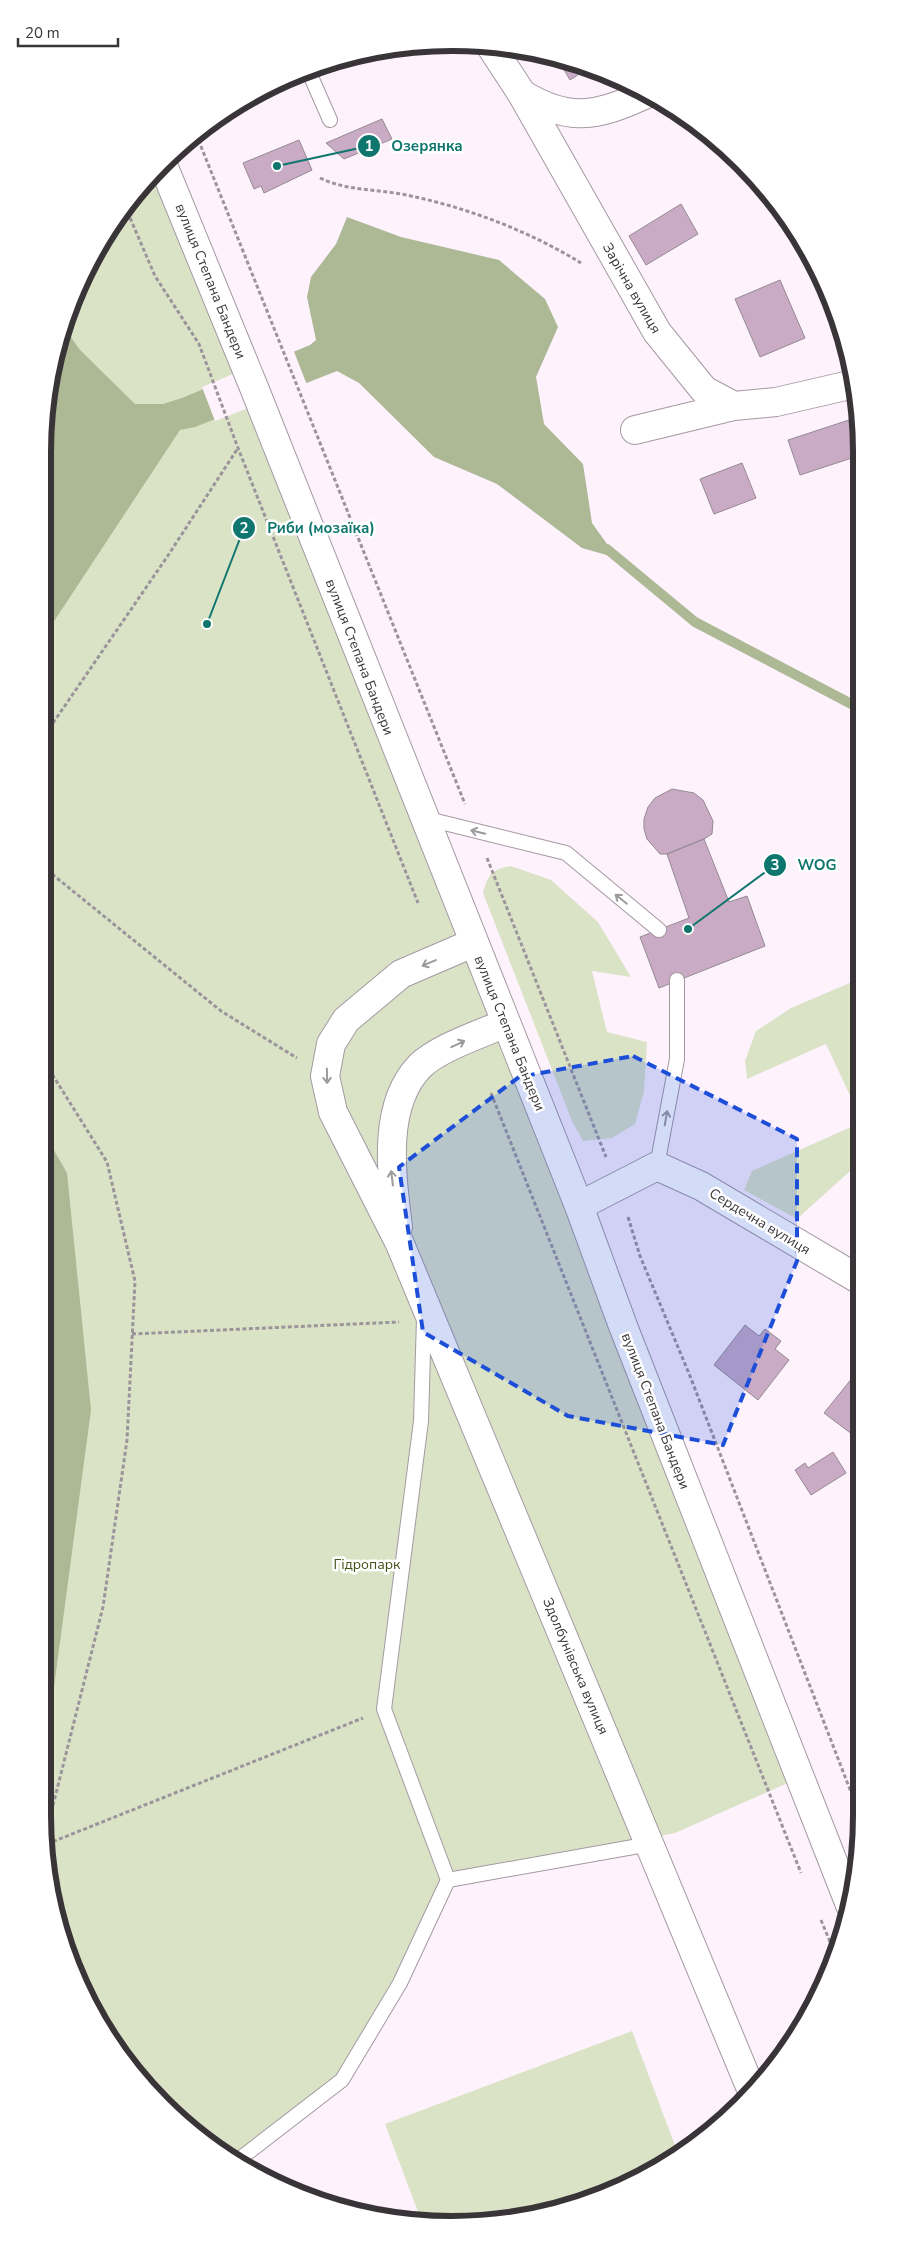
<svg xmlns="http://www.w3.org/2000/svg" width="904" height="2267" viewBox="0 0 904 2267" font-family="'Nunito Sans',sans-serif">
<rect width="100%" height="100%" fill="#fef2fd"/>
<path fill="#dbe3c7" d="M163,165L799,1778L675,1833L448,1880L342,2080L237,2161L144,2085L97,2019L64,1947L42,1815L43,452L57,346L85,271L127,202Z
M511,866L551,880L598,922L631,977L592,971L607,1032L647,1042L644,1091L635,1124L612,1138L583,1141L572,1121L483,893C488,875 491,869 511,866Z
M859,979L860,1117L826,1044L747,1079L745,1061L756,1031L791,1008Z
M860,1123V1162L797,1219L744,1190L752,1171Z
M632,2031L679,2156L609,2193L532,2217L421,2220L385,2124Z"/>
<path fill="#adb895" d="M347,217L401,237L499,260L545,299L558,327L536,377L544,424L583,464L592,523L617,558L582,548L497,484L434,457L359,383L337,371L195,427L180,430L43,638V452L57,346L64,327L80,350L135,404H163L182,398L310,345L316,340L307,297L311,277L336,244Z
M43,1131L67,1173L91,1410L48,1732L43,1743Z"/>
<path fill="#fef2fd" d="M293,349L307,385L215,421L202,387Z"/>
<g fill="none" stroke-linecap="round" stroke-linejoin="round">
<path stroke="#adb895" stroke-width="10" d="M607,549L695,622L859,708"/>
</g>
<path fill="#c9abc5" stroke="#958a93" d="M556,56L558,57L587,69L570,80Z
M382,119L392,139L344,159L326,143Z
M299,140L312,170L264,193L261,186L254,189L243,163Z
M759,181L760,182L769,196L766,197Z
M681,204L698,234L646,265L629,236Z
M780,280L805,338L760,357L735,299Z
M849,420L858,456L800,475L788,440Z
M742,463L756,498L714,514L700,479Z
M672,789L694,793L703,800L713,821L712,834L704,839L667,854H660L647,839L644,829V819L648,807L655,798Z
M704,839L729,902L747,896L765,946L659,988L640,937L689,918L667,854Z
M745,1325L759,1336L765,1329L781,1341L775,1349L789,1360L758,1400L714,1365Z
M853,1377L860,1383L861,1441L824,1413Z
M833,1452L846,1473L811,1495L795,1470L805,1463L808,1468Z"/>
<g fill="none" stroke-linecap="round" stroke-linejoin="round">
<defs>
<path id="lane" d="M308,70L330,120
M424,818L566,853L659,930
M657,1166L677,1059V980
M424,1318L421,1421L384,1709L448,1880
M237,2161L342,2080L400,1983L448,1880L650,1844"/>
<path id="street" d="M490,45L522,94L657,332L704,390L734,406L776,402L854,384
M522,94C568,122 596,117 644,95
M635,430L734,406
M473,943L401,974L346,1020L331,1044L325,1076L333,1112L400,1244L751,2089
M579,1206L657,1166L701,1186L860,1280
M398,1227C392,1177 381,1106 420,1066C438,1048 483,1033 506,1023"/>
<path id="secondary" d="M163,165L255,390L579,1206L623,1326L850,1905"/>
</defs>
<use href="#lane" stroke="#a499a2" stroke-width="16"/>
<use href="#street" stroke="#a499a2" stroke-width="30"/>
<use href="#secondary" stroke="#a499a2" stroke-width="30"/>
<path stroke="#9c949b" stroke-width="3" stroke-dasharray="4 2.5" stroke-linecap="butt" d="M196,134L465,804
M320,178C347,191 377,189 406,195C466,207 529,231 581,263
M125,206L155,276L199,344L238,448L418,903
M42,739L167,557L238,448
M487,858L606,1157
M42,866L221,1011L297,1058
M42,1058L107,1162L135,1281L127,1440L103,1607L46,1833
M491,1093L801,1873
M628,1217L640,1256L690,1376L861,1818
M132,1334L399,1322
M47,1844L363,1718
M821,1920L835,1954"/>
<use href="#lane" stroke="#fff" stroke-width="14"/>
<use href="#street" stroke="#fff" stroke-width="28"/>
<use href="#secondary" stroke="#fff" stroke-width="28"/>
</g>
<defs><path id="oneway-shaft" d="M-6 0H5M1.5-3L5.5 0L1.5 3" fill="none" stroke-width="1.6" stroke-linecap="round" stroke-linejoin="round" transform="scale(1.25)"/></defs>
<g stroke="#9c9a9c">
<use href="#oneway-shaft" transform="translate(478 832) rotate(-166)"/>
<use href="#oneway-shaft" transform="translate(621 899) rotate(-141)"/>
<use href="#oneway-shaft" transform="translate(429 963) rotate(157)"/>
<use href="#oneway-shaft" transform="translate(458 1044) rotate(-25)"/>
<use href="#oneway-shaft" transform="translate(327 1076) rotate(89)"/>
<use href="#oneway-shaft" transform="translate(666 1118) rotate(-80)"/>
<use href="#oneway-shaft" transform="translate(392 1178) rotate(-97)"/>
</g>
<path fill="#1d4ed8" fill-opacity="0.2" stroke="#1d4ed8" stroke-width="4" stroke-dasharray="10 6" stroke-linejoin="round" d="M633,1056L797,1139V1261L723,1445L568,1416L423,1332L399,1167L519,1077Z"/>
<g text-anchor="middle" stroke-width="5" stroke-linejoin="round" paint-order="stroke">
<g font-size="14" fill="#393438" stroke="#fff">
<text transform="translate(211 281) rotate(68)" y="5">вулиця Степана Бандери</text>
<text transform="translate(632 288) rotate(60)" y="5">Зарічна вулиця</text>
<text transform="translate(360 657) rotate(69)" y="5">вулиця Степана Бандери</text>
<text transform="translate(510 1033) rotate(68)" y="5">вулиця Степана Бандери</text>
<text transform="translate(760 1221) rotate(31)" y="5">Сердечна вулиця</text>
<text transform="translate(656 1411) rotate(69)" y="5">вулиця Степана Бандери</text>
<text transform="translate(576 1666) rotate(67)" y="5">Здолбунівська вулиця</text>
</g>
<g font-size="14" fill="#445119" stroke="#fff">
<text x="367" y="1569">Гідропарк</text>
</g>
</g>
<path d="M0 0H904V2267H0ZM452 51H452A401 401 0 0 1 853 452V1815A401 401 0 0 1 452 2216H452A401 401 0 0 1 51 1815V452A401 401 0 0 1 452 51Z" fill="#fff" fill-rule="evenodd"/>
<path fill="none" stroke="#393438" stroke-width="6" d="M452 51H452A401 401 0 0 1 853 452V1815A401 401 0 0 1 452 2216H452A401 401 0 0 1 51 1815V452A401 401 0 0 1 452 51Z"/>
<path fill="none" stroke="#0f766e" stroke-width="2" d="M277 166L369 146M207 624L244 528M688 929L775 865"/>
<g fill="#0f766e" stroke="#fff" stroke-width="2">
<circle cx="277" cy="166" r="5"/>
<circle cx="207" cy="624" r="5"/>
<circle cx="688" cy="929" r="5"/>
<circle cx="369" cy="146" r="12"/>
<circle cx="244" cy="528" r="12"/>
<circle cx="775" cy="865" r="12"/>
</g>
<g font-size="15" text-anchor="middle" font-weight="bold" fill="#fff">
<text x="369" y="151">1</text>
<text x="244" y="533">2</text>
<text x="775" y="870">3</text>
</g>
<g font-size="15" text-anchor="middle" font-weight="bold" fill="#0f766e" stroke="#fff" stroke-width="5" stroke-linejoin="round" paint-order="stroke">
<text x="427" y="151">Озерянка</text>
<text x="321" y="533">Риби (мозаїка)</text>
<text x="817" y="870">WOG</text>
</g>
<path d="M18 38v8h100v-8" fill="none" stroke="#393438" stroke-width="2.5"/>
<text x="25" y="38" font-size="15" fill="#393438" stroke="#ffffff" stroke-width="4" paint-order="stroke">20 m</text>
</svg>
